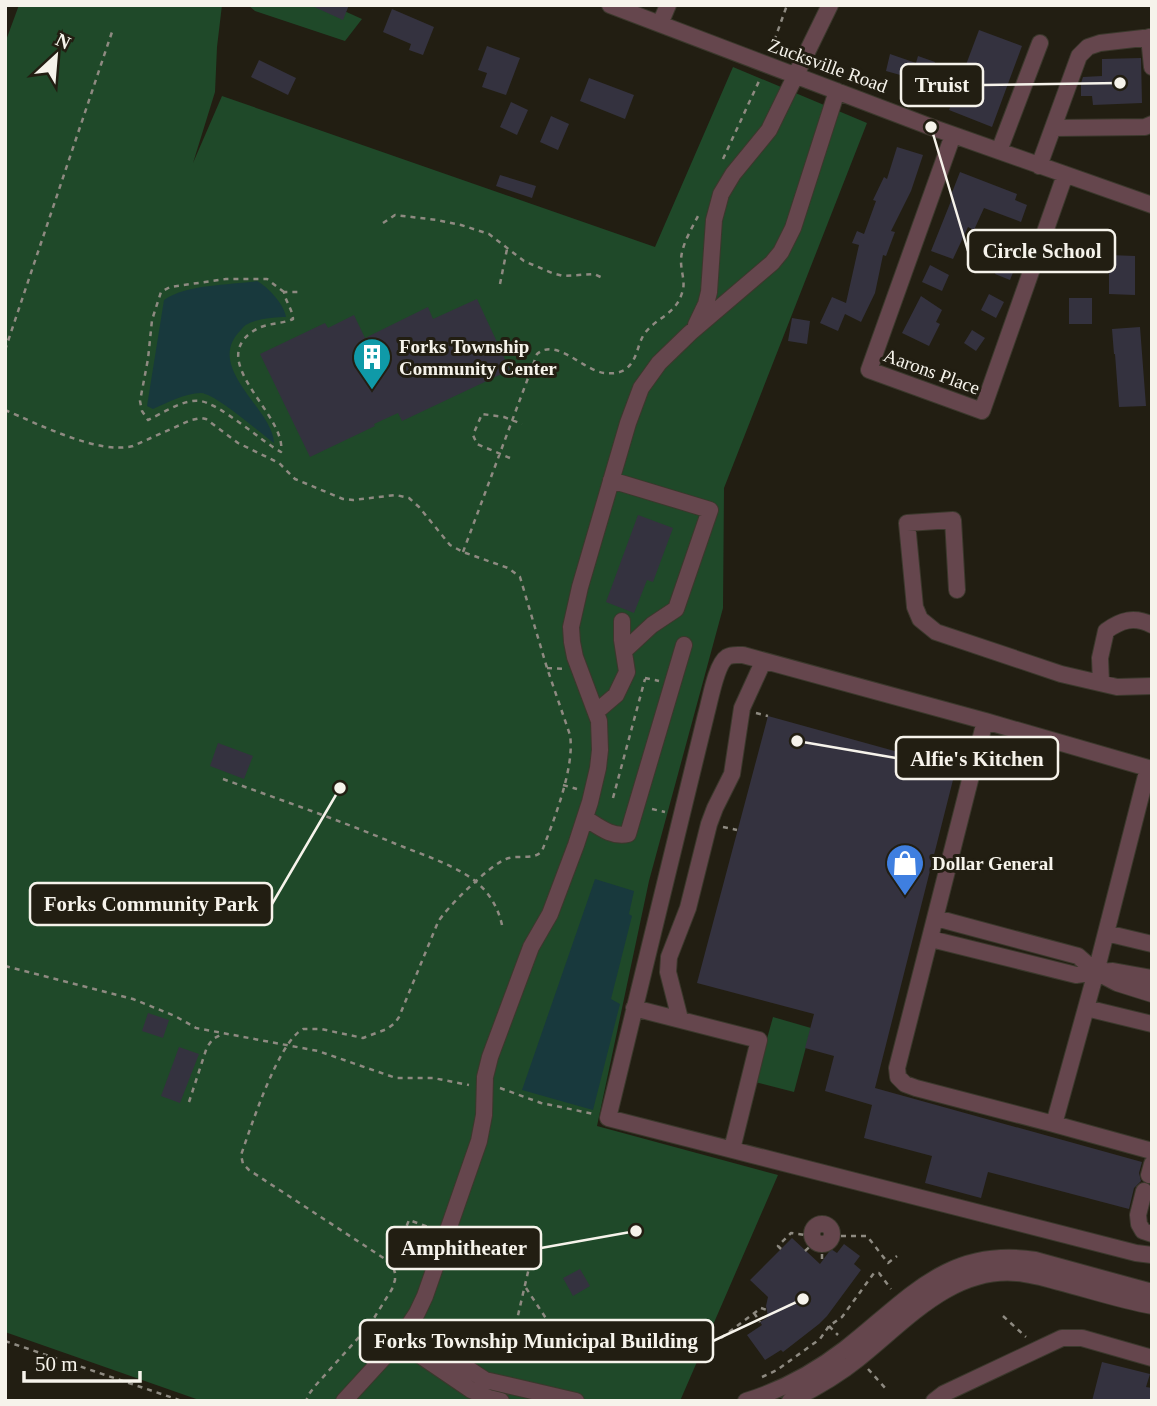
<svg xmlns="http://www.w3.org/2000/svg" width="1157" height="1406" viewBox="0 0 1157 1406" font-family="'Times New Roman',serif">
<rect width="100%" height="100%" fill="#221e12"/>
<path fill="#1f4929" d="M19,5H222L217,47L215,92L193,163L222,96L655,247L733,67L867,123L724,488L723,608L649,881L597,1126L778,1175L680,1401H202L5,1332V43Z
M248,5H331L362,19L345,41L255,11Z
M773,1017L811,1028L794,1092L755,1082Z"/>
<path fill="#18393d" d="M257,281C268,287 284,304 286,317C277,317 255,319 248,324C244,325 242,329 240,331C204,368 273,409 274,443C260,433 216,394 201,393C185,393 167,403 153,409L147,406L164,300C186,284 230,285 257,281Z
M595,879L634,891L629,914L632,916L611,999L620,1004L593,1110L522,1090Z"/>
<path fill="#34323f" d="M310,5H349L343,20Z
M392,9L434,27L423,55L409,50L411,44L383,32Z
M979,30L1022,46L992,127L949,110Z
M487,46L520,58L506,95L482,87L487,73L478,70Z
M890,54L916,63L918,56L935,62L924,95L907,89L911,78L886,71Z
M1141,58L1142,103L1093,105L1092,96H1081V83L1083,77L1102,76V59Z
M259,60L296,78L288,95L251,77Z
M589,78L634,95L625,119L580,101Z
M511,102L528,110L517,135L500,127Z
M551,116L569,124L558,150L540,142Z
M897,147L923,155L911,191L891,231L895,232L886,256L883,255L875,293L861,322L845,314L838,331L820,323L832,297L846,303L859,245L852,243L857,231L864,234L876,201L873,200L884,177L887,179Z
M960,172L1017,194L1015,200L1027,205L1021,222L984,208L974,230L968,227L953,259L931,251L953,196L951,195Z
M500,175L536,186L532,198L496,186Z
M1109,255L1135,256V295L1109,294Z
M1000,259L1016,265L1010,280L995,274Z
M930,265L949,275L942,291L922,282Z
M989,294L1004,302L996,318L981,310Z
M921,296L942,310L936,322L940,324L929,346L902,333Z
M1069,298H1092V324H1069Z
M477,299L510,370L402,421L398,413L374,424L375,426L310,457L260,354L325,323L328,328L354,315L365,338L428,307L433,319Z
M792,318L810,321L807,344L788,341Z
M1140,327L1146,406L1119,407L1115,354H1114L1112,329Z
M972,330L985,338L976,351L964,343Z
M638,515L673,528L653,582L647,580L634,613L606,602Z
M768,716L956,768L875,1088L1142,1162L1139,1173L1141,1181L1134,1188L1129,1209L988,1172L981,1198L925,1183L932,1156L864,1138L872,1105L825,1091L834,1056L805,1048L814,1014L697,983Z
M218,743L253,756L244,779L210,766Z
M148,1013L169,1020L163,1038L142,1031Z
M179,1047L199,1054L180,1103L161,1096Z
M792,1238L820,1264L831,1249L837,1253L844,1244L860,1256L854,1264L861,1270L827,1316L819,1324L783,1352L781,1350L765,1360L747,1335L762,1325L760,1322L768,1317L766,1306L768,1297L750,1280Z
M580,1269L590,1286L573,1296L563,1278Z
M1102,1362L1150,1374L1146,1387L1152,1388V1401H1092Z"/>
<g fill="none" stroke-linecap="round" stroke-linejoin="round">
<defs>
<path id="minor" d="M610,5L931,127L1152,205
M660,24L668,5
M1149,37L1152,67
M1053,128L1145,127L1152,124
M953,135L869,370L982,411L1065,175
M999,151L1040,43
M1039,166L1079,56L1088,47L1100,43L1152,37
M696,325L706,304L709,292L714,220L721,194L733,174L769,130L830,5
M611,480L710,510L676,609L652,625L624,651
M957,590L953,520L907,523L915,607L920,619L936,632L1061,674L1117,687L1152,686
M1101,683L1100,658L1106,631C1121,620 1134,616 1152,625
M596,712L616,695L627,672L622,640V621
M985,721L743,655C737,655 732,654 727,657C716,664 710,701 706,715L608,1118L1136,1253L1152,1255
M985,721L1148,768L1096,972L1054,1124L916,1088L905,1084L898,1077L897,1068Z
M585,818C598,826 612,838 628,834L684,645
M936,918L1078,956L1096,972L1113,971L1152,978
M1106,933L1152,944
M931,939L1076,975L1096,972L1117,983L1152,994
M634,1008L759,1040L732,1149
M1086,1008L1152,1024
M680,1019L668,972L669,957L688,908L709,824L715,808L732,774L742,708L763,662
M1054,1124L1152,1151
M1149,1175L1152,1164
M1144,1191L1138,1215L1139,1224L1143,1231L1152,1234
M812 1234a10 10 0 1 1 20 0a10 10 0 1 1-20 0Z
M408,1329L485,1380L576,1401
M399,1341L471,1390L489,1398L501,1401
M344,1401L398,1342L417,1313L425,1296L479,1141L484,1115L485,1077L490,1057L531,947L550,914L576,845L590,802L598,768L600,750L599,721L575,657L572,642L571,627L580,587L628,423L641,388L659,363L690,333L772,263L781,252L793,228L837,91
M746,1401C782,1390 815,1372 845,1349C907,1301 947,1246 1035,1260L1152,1292
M790,1401C814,1389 837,1376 858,1359C905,1322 951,1267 1017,1273C1031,1274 1045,1278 1059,1282C1090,1290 1120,1300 1152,1306
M934,1401L943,1394L1062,1338H1082L1152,1358"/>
</defs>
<use href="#minor" stroke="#3b382c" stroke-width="18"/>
<path stroke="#8e8a81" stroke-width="2.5" stroke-dasharray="5 5" stroke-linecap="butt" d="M771,50L787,5
M723,159L760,79
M383,223L395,215L437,220L461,225L489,234L524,261L552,273L563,276L594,274L605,279
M500,284L507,249
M284,292L267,279H226L170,287L161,292L152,320L148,359L140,401L142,411L148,420C163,413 183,399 200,401C219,403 261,441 281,452C287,415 207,363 252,332C265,322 280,325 293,319C292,308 286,303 284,292H301
M5,350L113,29
M5,410C38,424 99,455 133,446L191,420L201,418L206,419L238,443L279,463L295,479L343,499L353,500L396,495L409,498L419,507L450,545L463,552L508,568L520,577L547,668L570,735C575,767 554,820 542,851C533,861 518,854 506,859C490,865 447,907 438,922L399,1017L395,1023L387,1029L363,1038L321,1029H303C278,1042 251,1127 241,1155L243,1164L249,1170L385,1259L392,1264L395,1273V1280L392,1289L369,1326L315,1386L309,1394L306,1401
M510,458L477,444L473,435L482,414L504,417L522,424
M463,552L537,354C557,337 583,371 605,373C612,374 620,373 626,369C637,360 637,347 643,336C654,318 675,316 682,293C686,282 681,273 681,261C681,246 691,230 698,216
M547,668L565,669
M645,678L659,681
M756,713L768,716
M223,779C281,800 339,820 396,844C423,855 450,863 474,880C489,892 498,907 502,925
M563,785L577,789
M613,798L645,679
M652,809L665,812
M723,827L737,830
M5,966L133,999L175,1016L196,1028L318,1051L396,1078H433L469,1085
M500,1088L541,1103L594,1114
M189,1102L207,1047L213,1039L222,1034
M831,1236H867L888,1263L897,1256
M460,1240L469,1242L483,1241L524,1251L530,1254L531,1259L516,1324
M822,1244V1261
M781,1249L778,1246L791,1233L812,1236
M805,1251L816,1241
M392,1263L409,1220L431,1228
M526,1288L555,1332
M754,1313L760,1322
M1003,1316L1026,1337
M829,1326L838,1335
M721,1338L761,1308L767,1310
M5,1341L182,1401
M868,1369L887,1390
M762,1377L777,1370L820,1339L829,1326L842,1317L874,1273H879L891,1289"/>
<use href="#minor" stroke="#65464d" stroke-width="16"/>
</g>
<defs>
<symbol id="building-pin" viewBox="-11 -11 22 30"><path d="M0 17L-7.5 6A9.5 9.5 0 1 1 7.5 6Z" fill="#0f9aa8" stroke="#221e12"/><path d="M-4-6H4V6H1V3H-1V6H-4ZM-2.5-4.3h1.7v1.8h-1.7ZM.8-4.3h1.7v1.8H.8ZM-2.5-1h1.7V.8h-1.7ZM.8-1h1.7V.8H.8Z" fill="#fff"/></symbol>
<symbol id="shop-pin" viewBox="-11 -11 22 30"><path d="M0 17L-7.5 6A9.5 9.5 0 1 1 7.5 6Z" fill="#3f7fe0" stroke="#221e12"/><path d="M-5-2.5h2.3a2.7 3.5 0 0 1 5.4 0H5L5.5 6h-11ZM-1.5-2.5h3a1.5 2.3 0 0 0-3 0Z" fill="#fff"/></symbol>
</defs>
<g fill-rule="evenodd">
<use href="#building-pin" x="350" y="335" width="44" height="60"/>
<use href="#shop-pin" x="883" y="841" width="44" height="60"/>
</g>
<g text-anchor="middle" stroke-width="6" stroke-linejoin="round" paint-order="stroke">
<g font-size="19" fill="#f6f3eb" stroke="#221e12">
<text transform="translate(828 65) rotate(20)" y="7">Zucksville Road</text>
<text transform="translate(932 371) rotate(20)" y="7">Aarons Place</text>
</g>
<g font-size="19" font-weight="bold" fill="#f6f3eb" stroke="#221e12" text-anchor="start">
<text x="399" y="353">Forks Township<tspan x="399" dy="22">Community Center</tspan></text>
<text x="932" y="870">Dollar General</text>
</g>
</g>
<path fill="none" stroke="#f6f3eb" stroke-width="2.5" d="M1120 83L983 85M931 127L968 251M797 741L896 758M340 788L272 904M636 1231L541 1248M803 1299L713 1341"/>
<g fill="#f6f3eb" stroke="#221e12" stroke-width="2.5">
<circle cx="1120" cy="83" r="7"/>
<circle cx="931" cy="127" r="7"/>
<circle cx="797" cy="741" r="7"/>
<circle cx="340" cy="788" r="7"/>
<circle cx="636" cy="1231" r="7"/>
<circle cx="803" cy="1299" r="7"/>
</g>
<g fill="#221e12" stroke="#f6f3eb" stroke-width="2.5">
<rect x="901" y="64" width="82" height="42" rx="7"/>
<rect x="968" y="230" width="147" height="42" rx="7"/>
<rect x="896" y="737" width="162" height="42" rx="7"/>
<rect x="30" y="883" width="242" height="42" rx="7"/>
<rect x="387" y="1227" width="154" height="42" rx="7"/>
<rect x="360" y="1320" width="353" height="42" rx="7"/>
</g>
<g font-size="21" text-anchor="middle" font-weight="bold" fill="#f6f3eb">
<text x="942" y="92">Truist</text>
<text x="1042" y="258">Circle School</text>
<text x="977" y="766">Alfie's Kitchen</text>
<text x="151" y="911">Forks Community Park</text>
<text x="464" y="1255">Amphitheater</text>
<text x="536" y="1348">Forks Township Municipal Building</text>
</g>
<rect width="1157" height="1406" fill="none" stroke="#f6f3eb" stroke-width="14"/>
<g transform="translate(56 56) rotate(26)" stroke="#221e12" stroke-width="5" paint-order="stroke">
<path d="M0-5L12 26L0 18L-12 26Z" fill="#f6f3eb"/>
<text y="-10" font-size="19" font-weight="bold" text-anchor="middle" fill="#f6f3eb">N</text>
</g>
<path d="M24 1371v10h116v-10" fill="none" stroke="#f6f3eb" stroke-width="3.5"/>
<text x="35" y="1371" font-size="21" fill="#f6f3eb" stroke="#221e12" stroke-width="5" paint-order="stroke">50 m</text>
</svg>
